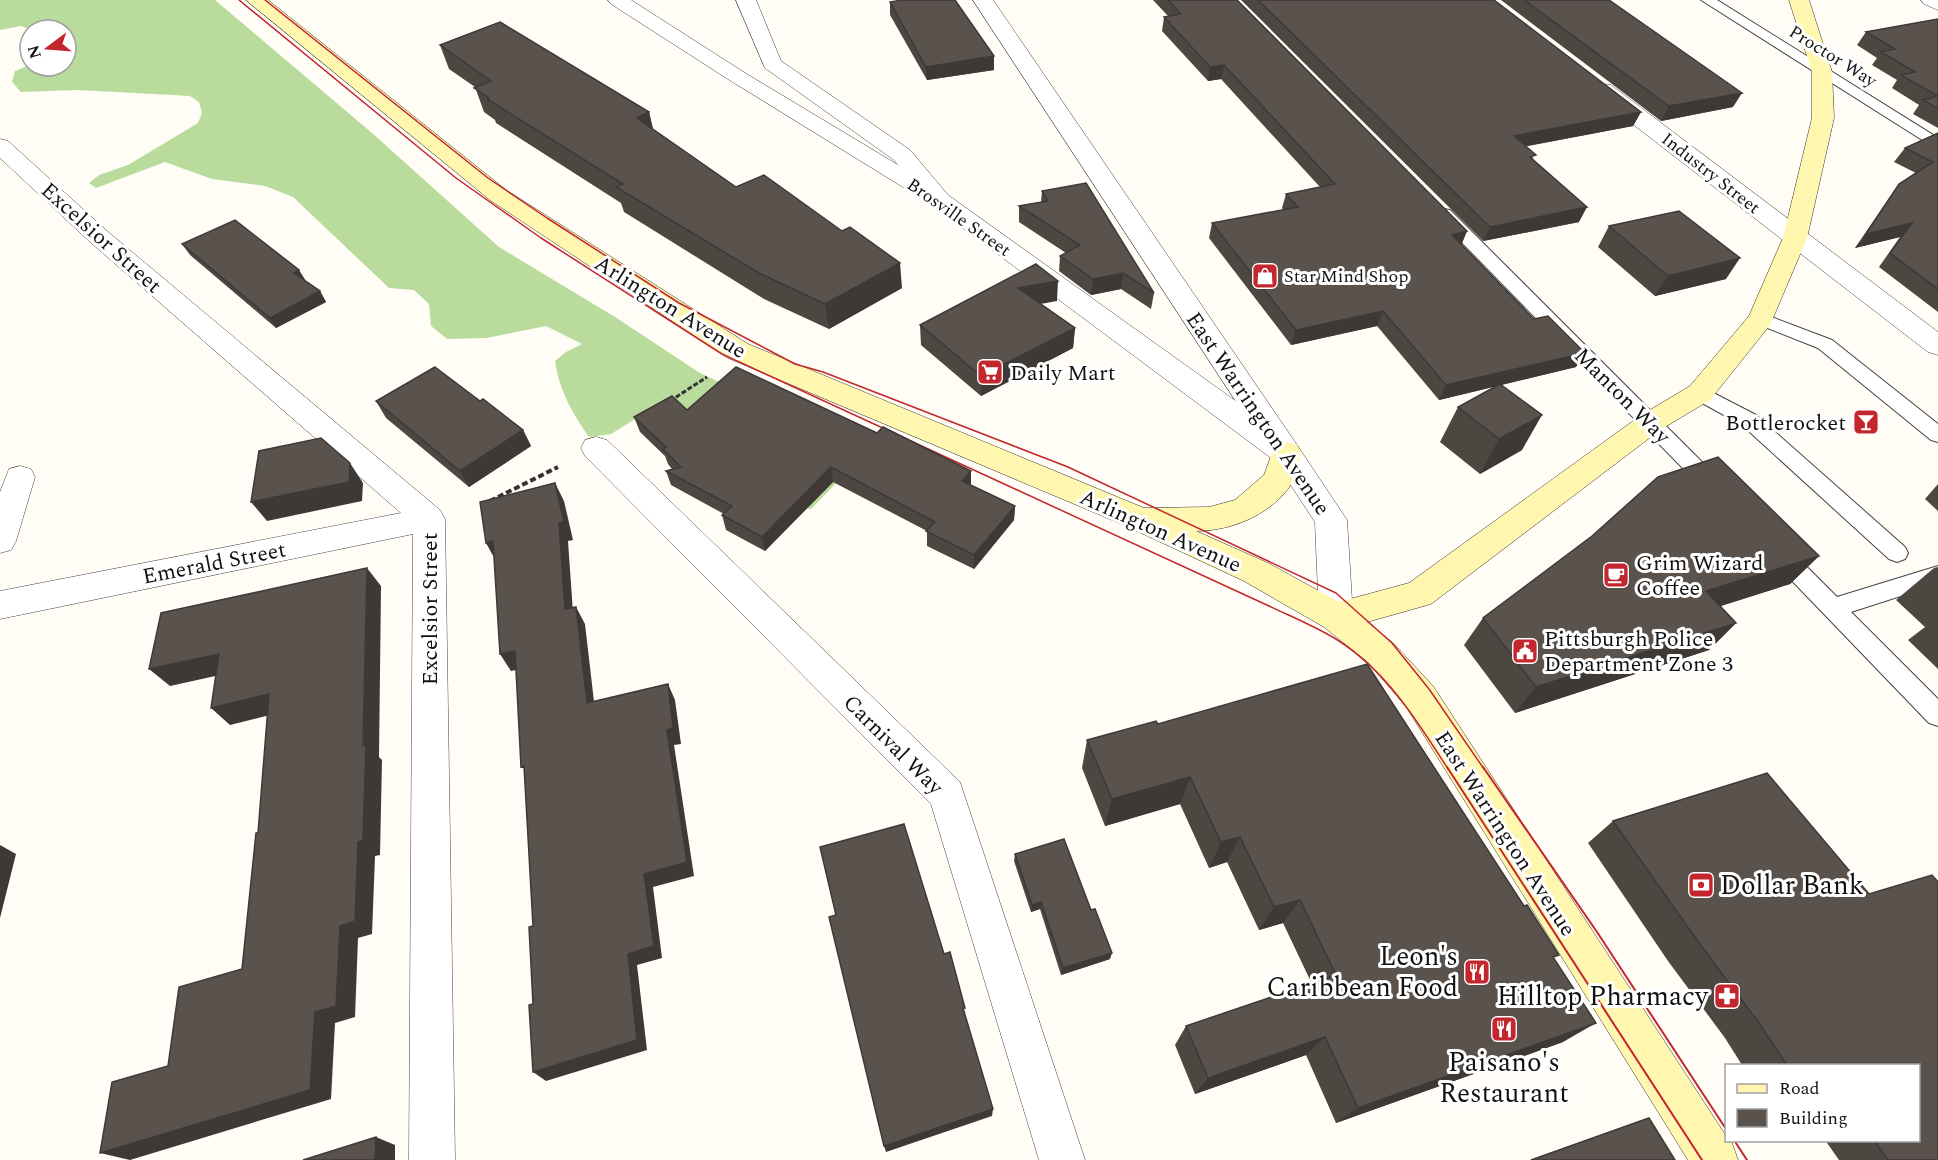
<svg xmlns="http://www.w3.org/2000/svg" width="1938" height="1160" viewBox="0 0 1938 1160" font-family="Spectral,serif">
<rect width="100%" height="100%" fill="#fffdf5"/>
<path fill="#b9dc9c" d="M0,0H215L372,133L499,247L615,317L700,373L867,451L810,510L755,459L666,400L611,434L589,437C572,413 559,390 555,361L566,352L582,344L546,326L487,338L447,339L431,326L429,304L414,290L389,288L293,197L265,186L212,179L165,162L96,188L89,183L99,175L128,165L198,123L202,113L199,102L190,96L78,90L21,92L12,82L15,71L30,65L66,66V30H31L21,26L0,30Z"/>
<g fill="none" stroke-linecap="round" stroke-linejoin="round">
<defs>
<path id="service" d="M1701,0H1717L1938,138V150Z
M1444,209L1450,210L1721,481L1725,487L1721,493L1714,495L1707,493L1438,218L1436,214Z
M1761,313L1832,340L1938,424V442L1931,440L1818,348L1755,323L1752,319L1755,315Z
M1700,386L1756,415L1905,547L1908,553L1905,559L1897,562L1889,559L1742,425L1693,398L1690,393L1693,388Z
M1779,544L1787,547L1837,597L1938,566V584L1851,612L1938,699V726L1929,723L1771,559L1768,553L1771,547Z"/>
<path id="minor" d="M736,0H756L781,61L910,150L948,195L952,200L948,205L940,207L932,205L894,160L765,68Z
M973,0H993L1297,445L1301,453L1297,461L1286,464L1275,461Z
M1921,0H1938V10L1924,4Z
M1603,84L1611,85L1938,332V355L1928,352L1595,95L1592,90L1595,85Z
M0,139L8,141L107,231L440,510L445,519L455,1160H409L413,534L0,619V591L401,513L89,241L0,158Z
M596,437L607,440L960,782L1085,1160H1039L931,804L585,456L581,448L585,440Z
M20,466L31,469L35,477L16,541L11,550L0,553V492L9,469Z"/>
<path id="tertiary" d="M608,0H631L745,73L948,195L1297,445L1347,520L1353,617L1348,627L1336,631L1324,627L1319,617L1315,522L1275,461L932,205L731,81L611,4Z"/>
<path id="secondary" d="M246,0H268L506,190L748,344L1144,508L1209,507L1235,500L1264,475L1275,445L1286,442L1297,445L1301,453C1298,464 1295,479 1288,489C1267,516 1230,531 1196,531L1268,563L1339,602L1409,583L1640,416L1690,386L1749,316L1783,238L1812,118V72L1789,0H1809L1832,72L1834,118L1807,238L1770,325L1710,400L1660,430L1431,604L1367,622L1393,643L1433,686L1726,1136V1140L1732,1143L1738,1160H1688L1407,708L1369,663L1324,627L1244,581L1124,525L728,358L490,200Z"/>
</defs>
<use href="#service" stroke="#444" stroke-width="2"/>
<use href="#minor" stroke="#444" stroke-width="1"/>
<use href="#tertiary" stroke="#444" stroke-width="1"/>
<use href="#secondary" stroke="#333" stroke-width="1"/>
<path stroke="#333" stroke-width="3" stroke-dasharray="5 2" stroke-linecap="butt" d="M670,401L707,377"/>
<path stroke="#333" stroke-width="4" stroke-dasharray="6 3" stroke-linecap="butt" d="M490,501L558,467"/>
<use href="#service" fill="#fff" fill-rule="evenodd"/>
<use href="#minor" fill="#fff" fill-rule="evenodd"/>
<use href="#tertiary" fill="#fff" fill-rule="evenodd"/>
<use href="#secondary" fill="#fff6b0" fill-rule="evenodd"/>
<path stroke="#c4262e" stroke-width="1.5" d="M239,0L456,178L541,238L722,354L1269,606C1292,617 1317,627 1339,641C1387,672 1418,722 1448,769
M265,0L488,178L547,218L679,303L795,364L823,372L1068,467L1336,593L1392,643L1429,689L1484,769"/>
<path stroke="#c4262e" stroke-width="2" d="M1447,767L1702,1160
M1483,767L1597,932L1726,1129
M1734,1140L1747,1160"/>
</g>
<path fill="#4d4742" d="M1153,0H1237L1467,231L1461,244L1576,367L1501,385L1522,450L1480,474L1440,442L1458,407L1497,386L1439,400L1377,326L1291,345L1209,238L1212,223L1283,210L1282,208L1286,194L1320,187L1221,79L1208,81L1162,31L1164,17L1168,16Z
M1241,0H1494L1641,112L1633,126L1526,146L1534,160L1579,222L1483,241Z
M1501,0H1610V1L1733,107L1661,121Z
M890,2L994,56V70L927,80L890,15Z
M1938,19V128L1913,114L1919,105L1892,88L1897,80L1872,65L1877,58L1857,45L1866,32Z
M440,45L649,112L653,130L736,187L902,288L829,329L764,299L624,212L621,203L496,123L495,120L484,112L475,87L449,69Z
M1938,133V312L1879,267L1900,237L1855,248L1889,198L1899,184L1916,173L1894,162L1905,148Z
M1042,191L1154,293L1151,309L1121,289L1091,295L1059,271L1060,256L1066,253L1019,222V206L1041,202Z
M1609,226L1726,279L1655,296L1598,247Z
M182,244L320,291L326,302L276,328L190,255Z
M1057,301L1041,304L1075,328L1073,348L981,396L921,345L920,325Z
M376,401L523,430L531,446L469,487L386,418Z
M687,410L971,485L1015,506L1014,520L974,569L927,546V531L833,482L765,551L726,530L722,515L724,514L671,485L666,471L672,469L668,464L665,456L640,432L634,417Z
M1938,484V511L1925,499Z
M1819,556L1790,584L1720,606L1736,623L1709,650L1515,713L1464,645L1483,618Z
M1938,567V669L1908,640L1925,627L1896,600L1934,568Z
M1158,724L1554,958L1563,1042L1336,1123L1306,1055L1195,1094L1175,1045L1186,1026L1312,984L1283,923L1259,930L1227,862L1209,868L1180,804L1105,826L1082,768L1087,740Z
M1767,773L1869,894L1932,875L1938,882V1160H1839L1825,1140H1918V1065H1742L1725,1038L1668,961L1588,843L1613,821Z
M1015,854L1091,910L1110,959L1061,975L1040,909L1031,912L1014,861Z"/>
<path fill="#3f3936" d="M994,56V70L927,80L926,67Z
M1224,65L1221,79L1208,81L1210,67Z
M1742,93L1733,107L1661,121L1669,106Z
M649,112L655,137L637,118Z
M1641,112L1633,126L1507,150L1514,136Z
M1587,207L1579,222L1483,241L1490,227Z
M1912,223L1900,237L1855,248L1866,234Z
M1467,231L1461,246L1452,235Z
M1740,258L1726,279L1655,296L1668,276Z
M900,263L902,288L829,329L825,304Z
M299,270L306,281L294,273Z
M1123,273L1121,289L1091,295L1093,279Z
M1058,281L1057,301L1017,308L1018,288Z
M320,291L326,302L276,328L270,318Z
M1383,311L1377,326L1291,345L1296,330Z
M1075,328L1073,348L981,396V376Z
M1585,353L1576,367L1439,400L1446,385Z
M1542,415L1522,450L1480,474L1499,439Z
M523,430L531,446L469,487L460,471Z
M350,463L363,483L362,501L267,521L251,502Z
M831,467L833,482L765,551L762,537Z
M971,471V485L962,481Z
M555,483L564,501L573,540L568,541L574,627L565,609Z
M1015,506L1014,520L974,569V555Z
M493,541L496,561L486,543Z
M1819,556L1790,584L1680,619L1706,591Z
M367,568L381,586L379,757L382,760L380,855L375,856L372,934L358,938L355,1017L335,1023L331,1099L130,1160L100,1153L315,1012L340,926L363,745Z
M576,607L585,624L596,719L587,703Z
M1736,623L1709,650L1515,713L1536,687Z
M515,651L525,668L511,671L500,654Z
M219,654L238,671L170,686L149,669Z
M668,684L675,700L681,744L674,745L694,876L653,887L662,958L637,965L647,1050L546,1081L533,1072L628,954L644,874L667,730Z
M269,694L286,711L230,725L211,708Z
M1190,777L1180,804L1105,826L1112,799Z
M1240,837L1227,862L1209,868L1221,842Z
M0,845L16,854L0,918Z
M1300,900L1283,923L1259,930L1274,907Z
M1041,902L1040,909L1031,912L1032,905Z
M1112,953L1110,959L1061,975L1063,968Z
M1596,1023L1563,1042L1336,1123L1358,1108Z
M1325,1037L1306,1055L1195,1094L1208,1078Z
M993,1109L992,1116L886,1152L884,1146Z
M376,1137L395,1145V1160H375Z"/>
<path fill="#5a524d" stroke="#3f3936" stroke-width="1.5" d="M902,0H955L994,56L926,67L890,2Z
M1168,0H1237L1467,231L1452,235L1534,319L1548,316L1585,353L1446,385L1383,311L1296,330L1212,223L1298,207L1286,194L1335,184L1224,65L1210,67L1164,17L1181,14Z
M1258,0H1494L1641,112L1514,136L1536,155L1530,157L1587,207L1490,227Z
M1524,0H1609L1742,93L1669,106Z
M1938,19V109L1923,100L1938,96L1901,75L1915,72L1881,52L1895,49L1866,32Z
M500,22L649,112L637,118L736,187L764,175L842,231L850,227L900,263L825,304L759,273L616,187L623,184L487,99L489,98L474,88L491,81L440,45Z
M1938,133V289L1890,253L1912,223L1866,234L1899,184L1933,162L1905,148Z
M1086,183L1154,293L1123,273L1093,279L1060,256L1080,245L1019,206L1048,201L1042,191Z
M1679,211L1740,258L1668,276L1609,226Z
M235,220L299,270L294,273L320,291L270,318L182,244Z
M1036,264L1058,281L1018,288L1075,328L981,376L920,325Z
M435,367L480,401L483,399L523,430L460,471L376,401Z
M736,367L877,433L883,427L971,471L962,481L1015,506L974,555L926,531L935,522L831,467L762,537L722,515L732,506L666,471L681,467L663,449L666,447L634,417L672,396L687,410Z
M1500,384L1542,415L1499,439L1458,407Z
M321,438L350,463L349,482L251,502L259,451Z
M1718,457L1819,556L1706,591L1736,623L1536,687L1483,618L1592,536L1658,477Z
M555,483L564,522L559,523L565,609L576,607L587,703L668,684L673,728L667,730L687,862L644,874L654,946L628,954L637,1040L533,1072L529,1005L533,1004L529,927L533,926L524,766L521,767L515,651L500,654L493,541L486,543L480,502Z
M367,568L363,745L366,744L363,840L358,842L355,921L340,926L336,1006L315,1012L310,1090L100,1153L112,1082L168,1066L179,987L242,969L256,833H258L269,694L211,708L219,654L149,669L161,613Z
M1367,664L1524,906L1527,905L1559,955L1553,957L1596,1023L1358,1108L1325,1037L1208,1078L1186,1026L1336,975L1300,900L1274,907L1240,837L1221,842L1190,777L1112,799L1087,740L1156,721L1158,724Z
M1767,773L1869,894L1932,875L1938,882V1160H1888L1874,1140H1918V1065H1787L1759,1023L1699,943L1613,821Z
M904,824L944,954L950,952L965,1008H963L993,1109L884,1146L829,917L836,915L820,847Z
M1064,839L1091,910L1095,909L1112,953L1063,968L1041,902L1032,905L1015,854Z
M1649,1118L1675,1160H1531Z
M376,1137L375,1160H303Z"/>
<defs>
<symbol id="shop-square" viewBox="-11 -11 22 22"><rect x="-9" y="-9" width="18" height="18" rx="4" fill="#c4262e" stroke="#fff"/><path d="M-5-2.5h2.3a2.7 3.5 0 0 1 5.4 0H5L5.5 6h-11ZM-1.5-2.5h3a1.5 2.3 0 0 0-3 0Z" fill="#fff"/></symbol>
<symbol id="supermarket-square" viewBox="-11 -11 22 22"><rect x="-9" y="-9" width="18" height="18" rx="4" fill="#c4262e" stroke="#fff"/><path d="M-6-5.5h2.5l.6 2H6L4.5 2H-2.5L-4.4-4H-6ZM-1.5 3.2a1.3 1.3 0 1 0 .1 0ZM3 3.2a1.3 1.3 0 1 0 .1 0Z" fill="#fff"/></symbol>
<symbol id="bar-square" viewBox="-11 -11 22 22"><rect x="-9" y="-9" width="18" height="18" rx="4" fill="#c4262e" stroke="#fff"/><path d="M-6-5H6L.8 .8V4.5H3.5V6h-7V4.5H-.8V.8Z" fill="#fff"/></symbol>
<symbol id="cafe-square" viewBox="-11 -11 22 22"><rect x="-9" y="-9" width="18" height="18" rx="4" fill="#c4262e" stroke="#fff"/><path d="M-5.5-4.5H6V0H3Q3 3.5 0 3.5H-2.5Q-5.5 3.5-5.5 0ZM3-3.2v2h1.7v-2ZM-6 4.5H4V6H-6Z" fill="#fff"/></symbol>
<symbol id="civic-square" viewBox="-11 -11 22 22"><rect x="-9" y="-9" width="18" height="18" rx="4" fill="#c4262e" stroke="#fff"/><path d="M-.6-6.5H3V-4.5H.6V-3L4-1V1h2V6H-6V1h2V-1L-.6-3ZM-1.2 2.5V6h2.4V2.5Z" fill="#fff"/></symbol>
<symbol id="bank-square" viewBox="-11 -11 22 22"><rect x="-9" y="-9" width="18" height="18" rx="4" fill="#c4262e" stroke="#fff"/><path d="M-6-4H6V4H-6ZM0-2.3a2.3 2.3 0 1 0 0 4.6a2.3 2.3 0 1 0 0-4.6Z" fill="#fff"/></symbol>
<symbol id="restaurant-square" viewBox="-11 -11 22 22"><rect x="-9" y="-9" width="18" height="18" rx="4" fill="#c4262e" stroke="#fff"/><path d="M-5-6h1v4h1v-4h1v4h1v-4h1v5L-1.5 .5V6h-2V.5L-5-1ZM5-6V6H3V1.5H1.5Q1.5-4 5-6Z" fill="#fff"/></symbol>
<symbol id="pharmacy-square" viewBox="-11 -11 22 22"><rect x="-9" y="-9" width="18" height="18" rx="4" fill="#c4262e" stroke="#fff"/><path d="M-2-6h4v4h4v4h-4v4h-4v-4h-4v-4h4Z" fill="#fff"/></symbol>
</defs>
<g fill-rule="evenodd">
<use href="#shop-square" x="1250" y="261" width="30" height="30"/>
<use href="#supermarket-square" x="975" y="357" width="30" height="30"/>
<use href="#bar-square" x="1851" y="407" width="30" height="30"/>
<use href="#cafe-square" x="1601" y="560" width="30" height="30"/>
<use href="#civic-square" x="1510" y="636" width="30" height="30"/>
<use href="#bank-square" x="1686" y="870" width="30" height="30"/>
<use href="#restaurant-square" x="1462" y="957" width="30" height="30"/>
<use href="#pharmacy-square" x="1712" y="981" width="30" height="30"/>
<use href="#restaurant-square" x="1489" y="1014" width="30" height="30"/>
</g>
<g text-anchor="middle" stroke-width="6" stroke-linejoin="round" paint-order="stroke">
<g font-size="18" fill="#111" stroke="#fff">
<text transform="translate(1833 56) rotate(32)" y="6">Proctor Way</text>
<text transform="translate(1711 173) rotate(38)" y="6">Industry Street</text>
<text transform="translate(959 217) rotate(35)" y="6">Brosville Street</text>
</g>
<g font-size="18" fill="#111" stroke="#fff" text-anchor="start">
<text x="1284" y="282">Star Mind Shop</text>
</g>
<g font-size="22" fill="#111" stroke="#fff">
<text transform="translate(102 237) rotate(42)" y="8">Excelsior Street</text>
<text transform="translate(671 306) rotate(32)" y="8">Arlington Avenue</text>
<text transform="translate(1623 395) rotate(45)" y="8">Manton Way</text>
<text transform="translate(1259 413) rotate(56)" y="8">East Warrington Avenue</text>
<text transform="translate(1161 530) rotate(24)" y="8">Arlington Avenue</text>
<text transform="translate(214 562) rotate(-11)" y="8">Emerald Street</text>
<text transform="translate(429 609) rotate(-90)" y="8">Excelsior Street</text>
<text transform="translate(894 744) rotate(45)" y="8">Carnival Way</text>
<text transform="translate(1506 833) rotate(57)" y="8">East Warrington Avenue</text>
</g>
<g font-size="22" fill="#111" stroke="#fff" text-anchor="start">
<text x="1010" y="380">Daily Mart</text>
<text x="1846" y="430" text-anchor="end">Bottlerocket</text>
<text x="1636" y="570">Grim Wizard<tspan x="1636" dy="25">Coffee</tspan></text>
<text x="1544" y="646">Pittsburgh Police<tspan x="1544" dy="25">Department Zone 3</tspan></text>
</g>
<g font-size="27" fill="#111" stroke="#fff" text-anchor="end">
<text x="1720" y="894" text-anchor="start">Dollar Bank</text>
<text x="1458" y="965">Leon's<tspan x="1458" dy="31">Caribbean Food</tspan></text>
<text x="1708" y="1005">Hilltop Pharmacy</text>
<text x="1504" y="1071" text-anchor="middle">Paisano's<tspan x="1504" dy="31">Restaurant</tspan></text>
</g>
</g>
<rect x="1725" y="1064" width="195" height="78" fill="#ffffff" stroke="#a0a0a0" stroke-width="1.5"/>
<rect x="1737" y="1084" width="30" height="9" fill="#fff6b0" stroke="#a0a0a0" stroke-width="1.5"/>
<text x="1779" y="1094" font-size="18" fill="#111111">Road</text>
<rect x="1737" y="1109" width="30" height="18" fill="#5a524d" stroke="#a0a0a0" stroke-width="1.5"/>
<text x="1779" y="1124" font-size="18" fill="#111111">Building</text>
<g transform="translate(48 48) rotate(254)"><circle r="28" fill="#ffffff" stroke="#a0a0a0" stroke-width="1.5"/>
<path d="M0-4.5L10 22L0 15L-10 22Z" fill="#c4262e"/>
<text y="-9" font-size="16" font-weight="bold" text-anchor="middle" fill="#111111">N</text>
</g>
</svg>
